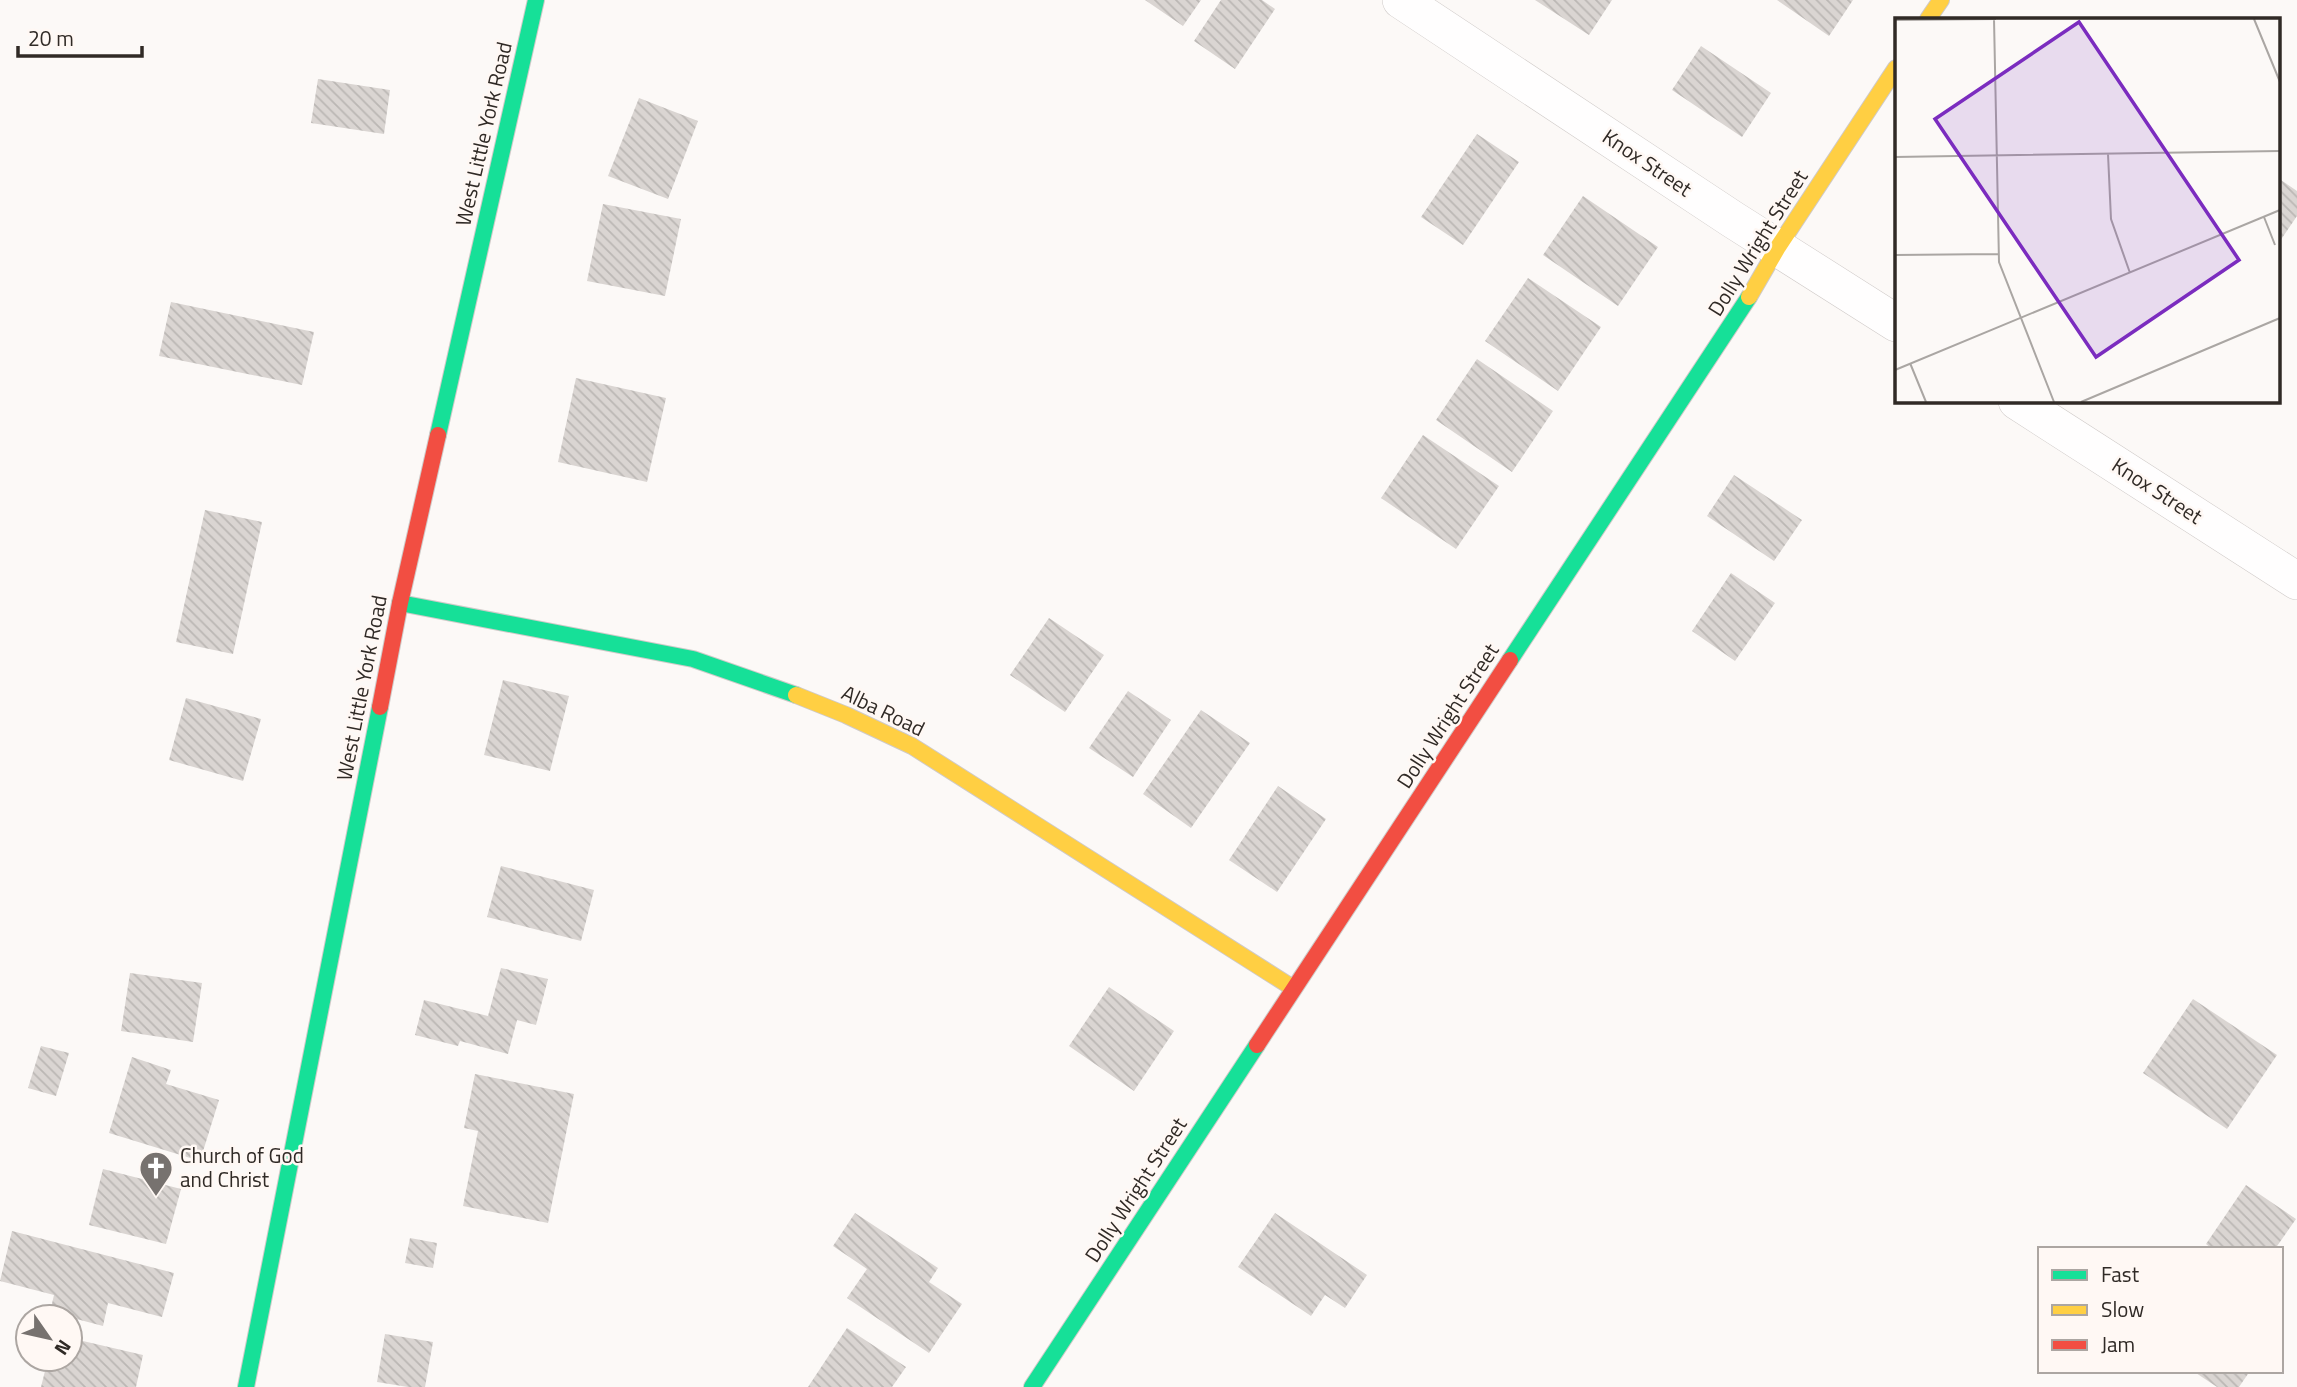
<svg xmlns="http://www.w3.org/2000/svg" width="2297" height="1387" viewBox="0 0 2297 1387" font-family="'Titillium Web',sans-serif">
<defs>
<pattern id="building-back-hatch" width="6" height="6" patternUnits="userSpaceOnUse" patternTransform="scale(1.75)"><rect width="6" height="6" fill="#dad5d2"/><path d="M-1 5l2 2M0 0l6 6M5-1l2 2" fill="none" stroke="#bbb7b4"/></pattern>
</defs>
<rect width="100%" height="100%" fill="#fcf9f7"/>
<path fill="url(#building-back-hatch)" d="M1145,0H1201L1183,26Z
M1221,0H1262L1275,9L1235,69L1194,41Z
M1535,0H1612L1589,35Z
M1777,0H1853L1829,36Z
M1701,46L1771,93L1742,137L1672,90Z
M318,79L390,90L384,134L311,123Z
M639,98L698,121L668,199L608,176Z
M1477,134L1519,162L1463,245L1421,217Z
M2278,178L2297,191V216L2278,244Z
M1583,196L1658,247L1618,306L1543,255Z
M603,204L681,219L665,296L587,281Z
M1528,278L1601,327L1558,391L1485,341Z
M171,302L314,332L302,385L159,356Z
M1477,359L1553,411L1512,472L1436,420Z
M576,378L666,398L647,482L558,462Z
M1423,435L1499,486L1456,549L1381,498Z
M1734,475L1802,520L1774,561L1707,516Z
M205,510L262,522L233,654L176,642Z
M1731,573L1775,603L1735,661L1692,631Z
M1049,618L1104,655L1065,712L1010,675Z
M503,680L569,696L550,771L484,755Z
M1128,691L1171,720L1133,777L1089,748Z
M186,698L261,719L243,781L169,760Z
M1201,710L1250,743L1191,828L1143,794Z
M1278,786L1326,819L1277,892L1229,860Z
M501,866L594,890L581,941L487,917Z
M501,968L548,979L536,1025L517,1020L508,1054L460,1041L458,1046L415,1035L424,1000L488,1016Z
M130,973L202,983L193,1042L121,1031Z
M1109,987L1174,1031L1134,1091L1069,1046Z
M2193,999L2277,1055L2227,1129L2143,1073Z
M41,1046L69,1053L56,1096L28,1088Z
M132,1057L171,1070L166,1084L219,1100L200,1161L109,1133Z
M475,1074L574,1094L548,1223L463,1206L478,1131L464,1128Z
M103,1169L181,1189L166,1244L89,1225Z
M2246,1185L2296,1219L2275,1249H2212L2206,1244Z
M855,1213L938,1268L929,1282L962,1304L929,1353L847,1298L867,1269L833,1246Z
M1275,1213L1367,1275L1345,1308L1325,1295L1311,1316L1238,1267Z
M12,1231L174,1273L162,1317L108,1303L103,1326L50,1312L54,1295L0,1281Z
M410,1238L437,1243L433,1268L405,1263Z
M847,1328L906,1367L892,1387H808Z
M385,1334L433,1342L425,1387H408L377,1382Z
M70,1338L143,1355L136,1387H41L48,1359H70Z
M2193,1371H2250L2239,1387H2217Z"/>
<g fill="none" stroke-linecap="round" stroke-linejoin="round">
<defs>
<path id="street" d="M1401,0L1732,219L1896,323
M2017,401L2297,581"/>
<path id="fast" d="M438,435L536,0
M400,603L693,659L796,695
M1510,660L1749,297
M246,1387L380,707
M1032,1387L1257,1045"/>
<path id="slow" d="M1928,19L1941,0
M1749,297L1778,247L1896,68
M796,695L846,715L912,746L1293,988"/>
<path id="jam" d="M380,707L400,603L438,435
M1257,1045L1510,660"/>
</defs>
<use href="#street" stroke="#cfcac8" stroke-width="38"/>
<use href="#fast" stroke="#cfcac8" stroke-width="18"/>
<use href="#slow" stroke="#cfcac8" stroke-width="18"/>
<use href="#jam" stroke="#cfcac8" stroke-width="18"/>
<use href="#street" stroke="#fffefe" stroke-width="37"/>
<use href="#fast" stroke="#16e098" stroke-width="16"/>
<use href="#slow" stroke="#ffcf43" stroke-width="16"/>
<use href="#jam" stroke="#f24e42" stroke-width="16"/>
</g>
<defs>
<symbol id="church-pin" viewBox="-11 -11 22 30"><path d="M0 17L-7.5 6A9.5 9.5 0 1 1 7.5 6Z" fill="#77726f" stroke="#fff8f4"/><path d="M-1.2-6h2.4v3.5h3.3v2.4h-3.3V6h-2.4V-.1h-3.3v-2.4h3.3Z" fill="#fff"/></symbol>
</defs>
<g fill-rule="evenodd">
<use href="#church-pin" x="137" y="1149" width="38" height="52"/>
</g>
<g text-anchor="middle" stroke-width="5" stroke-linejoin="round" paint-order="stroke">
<g font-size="21" fill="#302a26" stroke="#fff8f4">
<text transform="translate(484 134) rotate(-77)" y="7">West Little York Road</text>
<text transform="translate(1647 163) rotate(34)" y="7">Knox Street</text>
<text transform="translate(1758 243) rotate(-58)" y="7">Dolly Wright Street</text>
<text transform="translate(2157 491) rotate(33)" y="7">Knox Street</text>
<text transform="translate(362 688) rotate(-79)" y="7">West Little York Road</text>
<text transform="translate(883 711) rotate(26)" y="7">Alba Road</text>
<text transform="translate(1448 716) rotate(-57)" y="7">Dolly Wright Street</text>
<text transform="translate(1136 1190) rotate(-57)" y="7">Dolly Wright Street</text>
</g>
<g font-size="21" fill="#302a26" stroke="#fff8f4" text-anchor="start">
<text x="180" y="1163">Church of God<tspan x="180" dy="24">and Christ</tspan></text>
</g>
</g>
<g transform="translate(1895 18)">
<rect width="385" height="385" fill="#fcf9f7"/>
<path fill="none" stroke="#aaa6a3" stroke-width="2" d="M99,1L104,244L159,384M359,1L385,64M0,2L101,1M213,136L216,201L235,255M0,139L385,133M369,199L380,227M0,237L103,236M15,345L31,384M0,352L385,192M186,384L385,300"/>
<path fill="#7b2cbf" fill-opacity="0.15" stroke="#7b2cbf" stroke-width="3.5" d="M184,4L344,242L201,339L40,101Z"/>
<rect width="385" height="385" fill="none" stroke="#302a26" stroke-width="3.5"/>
</g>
<rect x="2038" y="1247" width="245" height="126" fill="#fff8f4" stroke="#aca6a2" stroke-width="2"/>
<rect x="2052" y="1270" width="35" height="10" fill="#16e098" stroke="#aca6a2" stroke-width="2"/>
<text x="2101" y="1282" font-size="21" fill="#302a26">Fast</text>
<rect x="2052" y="1305" width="35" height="10" fill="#ffcf43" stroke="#aca6a2" stroke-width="2"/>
<text x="2101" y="1317" font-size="21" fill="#302a26">Slow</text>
<rect x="2052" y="1340" width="35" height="10" fill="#f24e42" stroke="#aca6a2" stroke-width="2"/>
<text x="2101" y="1352" font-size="21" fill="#302a26">Jam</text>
<g transform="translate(49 1338) rotate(124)"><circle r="33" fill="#fff8f4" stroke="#aca6a2" stroke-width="2"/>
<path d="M0-5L12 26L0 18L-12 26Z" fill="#77726f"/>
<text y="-10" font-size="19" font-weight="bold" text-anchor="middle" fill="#302a26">N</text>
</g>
<path d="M18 46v10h124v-10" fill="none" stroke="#302a26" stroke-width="3.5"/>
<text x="28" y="46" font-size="21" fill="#302a26" stroke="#fff8f4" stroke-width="5" paint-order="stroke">20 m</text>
</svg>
